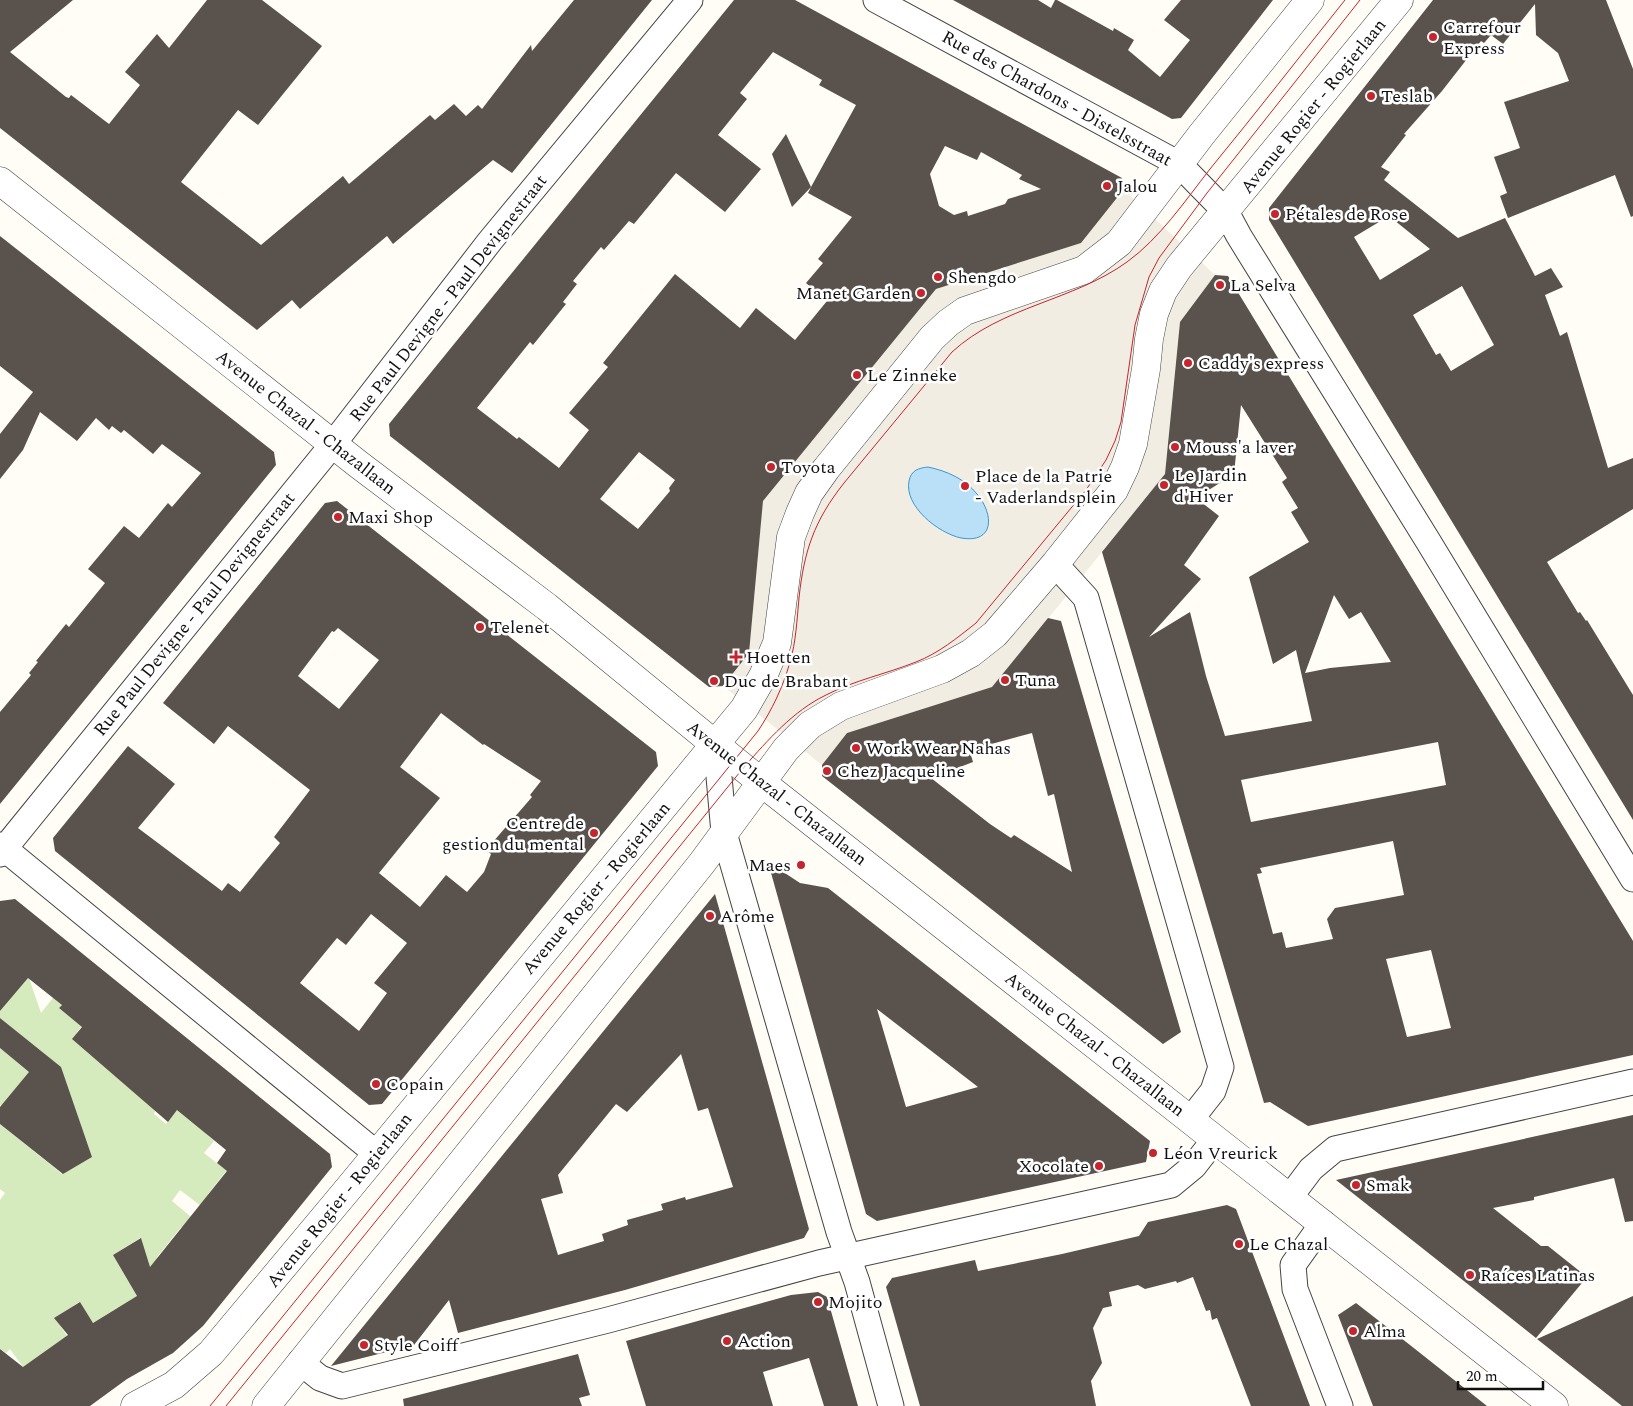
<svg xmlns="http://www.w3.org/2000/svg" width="1633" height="1406" viewBox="0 0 1633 1406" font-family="Spectral,serif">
<rect width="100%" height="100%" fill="#fffdf5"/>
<path fill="#d5ebbd" d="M28,975L41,1013L60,989L68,996L59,1008L70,1017L92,1013L77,1032L155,1111L154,1114L166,1124L182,1104L215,1123L206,1134L214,1141L204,1153L223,1168L239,1148L248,1188L226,1171L208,1194L214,1198L205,1209L180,1190L172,1201L202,1226L194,1237L181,1227L157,1257L178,1274L157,1292L140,1238L113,1255L143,1307L117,1308L93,1323L79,1302L55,1318L67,1336L45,1352L29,1375L10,1349L6,1353L0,1349V1200L5,1193L0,1189V1124L62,1174L92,1157L61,1068L0,1018V1011Z
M0,1048L46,1086L1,1106L0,1104Z"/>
<path fill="#f1ede2" d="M1124,190L1215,275L1180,322L1165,474L992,688L847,733L822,765L723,686L749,653L763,501L936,289L1081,243Z"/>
<path fill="#b9e0f7" stroke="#3f96cf" d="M928,467C947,471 965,479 977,494C994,514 995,544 961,538C938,533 904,506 909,481C911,470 919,468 928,467Z"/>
<path fill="#5a524d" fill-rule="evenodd" d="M0,0H73L10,52L66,97L69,98L71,95L109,124L140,85L125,72L157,34L169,48L207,0H262L322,46L258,125L238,110L181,182L261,245L343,176L349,184L430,115L435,120L454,104L466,116L478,105L482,109L531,45L532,51L574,0H652L512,173L493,160L393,244L387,236L300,309L292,300L257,330L0,128Z
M734,0H795L1122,178L1124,189L1081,243L936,289L763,501L749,653L723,686L709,687L390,436L389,424ZM773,52L822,80L819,85L856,105L811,187L786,134L772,154L792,207L811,187L808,193L852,217L818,259L823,263L806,283L827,301L795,340L756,308L740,328L675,274L603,363L608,367L569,413L589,430L559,468L519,437L517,439L477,408L530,342L533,345L566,304L563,302L577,284L573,281L601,247L604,250L629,221L634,224L676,173L725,212L761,169L718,135L747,99L740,93ZM945,146L977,160L981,152L1022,175L1019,179L1041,189L1008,199L1005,204L968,216L967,211L954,215L939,206L930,174ZM639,452L675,480L669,488L670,491L638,529L600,499Z
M953,0H1038L1051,8L1055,0H1057L1113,31L1114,28L1134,40L1128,50L1160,77L1190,40L1164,20L1181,0H1273L1181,118L1172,119Z
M1433,0H1606L1633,69V216L1631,217L1615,175L1508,218L1500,196L1507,193L1494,157L1520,148L1504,102L1569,81L1558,53L1536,35L1535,4L1503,44L1491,35L1484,43L1481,41L1442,91L1404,134L1406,135L1381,167L1390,172L1384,180L1458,238L1505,218L1535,276L1551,268L1563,287L1545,295L1560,336L1567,332L1608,468L1633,458V509L1547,562L1578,613L1580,612L1586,621L1587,620L1633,695V820L1269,220V208ZM1389,216L1430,249L1380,280L1354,237ZM1462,286L1494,345L1451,371L1440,353L1436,355L1413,315Z
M0,236L274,452L276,465L0,804V712L31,675L29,673L38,662L36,661L66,624L69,627L105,583L88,569L124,526L139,538L168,503L172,507L201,473L162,444L153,454L124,430L121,433L112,426L109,430L96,418L77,441L40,412L23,450L0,479V434L33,392L0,366Z
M1215,275L1228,276L1633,941V1055L1308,1126L1270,1102L1264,1103L1102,552L1165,474L1180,322ZM1241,405L1287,478L1282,482L1298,508L1291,512L1309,542L1249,577L1273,664L1296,650L1312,721L1225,736L1206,676L1190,612L1149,637L1201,579L1184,565L1219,516L1196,498L1234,474ZM1334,595L1349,619L1361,612L1391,662L1330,668L1305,673ZM1438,742L1446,785L1251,822L1241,780ZM1393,841L1404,895L1335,908L1327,919L1333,939L1286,948L1282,932L1273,934L1257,874L1262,873L1260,868ZM1431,950L1451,1028L1407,1037L1386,959Z
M337,501L656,752L658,766L382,1104L369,1105L55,851L53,838L128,746L175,784L138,828L222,891L228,883L240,892L280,843L274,837L310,790L228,726L214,744L163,703L325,503ZM338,628L379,660L339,709L298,676L332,631L334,632ZM441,713L483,745L484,744L541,781L530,795L532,797L486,850L491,854L484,872L467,892L446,875L420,907L379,873L440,798L400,767ZM371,914L407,943L374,983L387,993L359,1031L300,983L337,938L346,945Z
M1048,618L1061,621L1181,1032L1163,1044L822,776V765L847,733L992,687ZM1032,733L1048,796L1054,794L1072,872L1014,835L1011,838L990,824L931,778L973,762L971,755L985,750L984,746Z
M768,862L800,883L828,888L1150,1141L1146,1162L877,1221L866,1214ZM877,1009L978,1087L906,1107Z
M715,894L809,1229L804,1238L625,1290L458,1333L449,1300L414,1345L331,1366ZM681,1054L698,1111L708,1108L733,1187L686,1200L685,1197L661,1204L663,1210L627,1220L628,1225L602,1234L604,1241L558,1255L541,1199L563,1193L558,1175L616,1104L627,1112Z
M15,899L330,1154L332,1167L203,1326L173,1353L127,1379L90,1406H0V1349L23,1367L68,1335L54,1318L80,1302L93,1323L137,1296L113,1255L141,1238L150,1267L227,1171L217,1163L226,1150L177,1110L168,1122L72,1039L82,1027L59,1008L62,1005L28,978L0,1011V901Z
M0,1018L61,1067L92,1157L63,1174L0,1124V1107L29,1072L0,1048Z
M1633,1115V1221L1625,1222L1614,1178L1534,1197V1200L1493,1208L1541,1246H1548L1587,1277L1536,1338L1336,1180Z
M1227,1205L1236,1209L1310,1406H1251L1217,1318L1212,1320L1210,1310L1206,1311L1193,1277L1177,1283L1176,1281L1145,1289L1138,1285L1109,1292L1112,1306L1103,1308L1093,1328L1102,1363L1091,1381L1096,1406H920L886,1287L892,1278L975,1260L978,1271L1062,1254L1139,1236L1148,1222Z
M818,1292L827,1297L858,1406H824L809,1358L763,1372L773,1406H646L626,1341L791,1295Z
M1633,1296V1406H1622L1537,1339Z
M1356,1303L1410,1345L1487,1406H1373L1338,1315Z
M578,1354L590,1395L579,1398L582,1406H404L403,1399Z"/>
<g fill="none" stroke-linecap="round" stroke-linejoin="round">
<defs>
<path id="minor" d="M876,0L1179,164L1226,212L1239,236L1428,541L1633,879
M1055,564L1086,598L1221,1067L1213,1091L1191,1119
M716,743L724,833L839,1232L857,1282L891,1406
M0,845L377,1154
M0,854L333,444L490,241L690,0
M1290,1197L1311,1169L1335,1149L1633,1082
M1323,1223L1293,1265L1295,1289L1340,1406
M300,1362L320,1378L342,1386L608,1320L819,1263L1171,1185L1194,1166L1215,1139"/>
<path id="tertiary" d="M0,181L358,464L547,607L761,782L1554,1406
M135,1406L174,1385L211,1353L348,1189L744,709L763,676L777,643L791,537L800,513L809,493L826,469L932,338L948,323L965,311L1084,270L1119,243L1202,134L1310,0
M266,1406L702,863L786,749L810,725L841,706L942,669L971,653L995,634L1055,564L1114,490L1125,467L1133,444L1146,369L1149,339L1154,314L1163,291L1179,267L1399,0"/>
</defs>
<use href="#minor" stroke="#444" stroke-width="27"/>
<use href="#tertiary" stroke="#444" stroke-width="29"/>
<use href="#minor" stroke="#fff" stroke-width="25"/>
<use href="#tertiary" stroke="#fff" stroke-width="28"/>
<path stroke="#c4262e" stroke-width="1" d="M210,1406L758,731C772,710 783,687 790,662C796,642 797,619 799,598C804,551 814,521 844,483L952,352C1002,306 1073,301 1127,262C1160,238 1185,201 1210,169C1256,113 1300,56 1345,0
M226,1406L744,767C768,740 793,711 826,695C855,680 886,674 916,662C939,653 957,638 976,623L1086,490L1106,460L1115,441L1121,422L1135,325L1149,277L1159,258L1207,193L1360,0"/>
</g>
<g fill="#c4262e" stroke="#fff" stroke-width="2">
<circle cx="1433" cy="37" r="5"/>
<circle cx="1371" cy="96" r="5"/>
<circle cx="1107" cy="186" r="5"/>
<circle cx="1275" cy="214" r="5"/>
<circle cx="938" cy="277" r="5"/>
<circle cx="1220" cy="285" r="5"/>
<circle cx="921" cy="293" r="5"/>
<circle cx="1188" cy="363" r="5"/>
<circle cx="857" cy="375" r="5"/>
<circle cx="1175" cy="447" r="5"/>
<circle cx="771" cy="467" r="5"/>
<circle cx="1164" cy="485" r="5"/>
<circle cx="965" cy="486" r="5"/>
<circle cx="338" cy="517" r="5"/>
<circle cx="480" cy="627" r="5"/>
<path d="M733.5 649.5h5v5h5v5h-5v5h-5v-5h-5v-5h5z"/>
<circle cx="1005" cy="680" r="5"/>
<circle cx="714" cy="681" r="5"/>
<circle cx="856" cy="748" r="5"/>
<circle cx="827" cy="771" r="5"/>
<circle cx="594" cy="833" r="5"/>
<circle cx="801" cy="865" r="5"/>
<circle cx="710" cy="916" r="5"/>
<circle cx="376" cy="1084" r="5"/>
<circle cx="1153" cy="1153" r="5"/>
<circle cx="1099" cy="1166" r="5"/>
<circle cx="1356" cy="1185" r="5"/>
<circle cx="1239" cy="1244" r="5"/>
<circle cx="1470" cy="1275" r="5"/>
<circle cx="818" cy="1302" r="5"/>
<circle cx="1353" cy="1331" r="5"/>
<circle cx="727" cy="1341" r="5"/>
<circle cx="364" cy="1345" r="5"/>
</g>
<g text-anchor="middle" stroke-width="5" stroke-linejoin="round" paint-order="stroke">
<g font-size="18" fill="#111" stroke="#fff" text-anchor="start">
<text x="1443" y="33">Carrefour<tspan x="1443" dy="21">Express</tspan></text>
<text x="1381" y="102">Teslab</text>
<text x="1117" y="192">Jalou</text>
<text x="1285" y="220">Pétales de Rose</text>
<text x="948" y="283">Shengdo</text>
<text x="1230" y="291">La Selva</text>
<text x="911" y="299" text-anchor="end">Manet Garden</text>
<text x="1198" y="369">Caddy's express</text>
<text x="867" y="381">Le Zinneke</text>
<text x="1185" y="453">Mouss'a laver</text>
<text x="781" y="473">Toyota</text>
<text x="1174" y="481">Le Jardin<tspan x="1174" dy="21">d'Hiver</tspan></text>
<text x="975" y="482">Place de la Patrie<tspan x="975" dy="21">- Vaderlandsplein</tspan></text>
<text x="348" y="523">Maxi Shop</text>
<text x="490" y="633">Telenet</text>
<text x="746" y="663">Hoetten</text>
<text x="1015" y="686">Tuna</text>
<text x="724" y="687">Duc de Brabant</text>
<text x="866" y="754">Work Wear Nahas</text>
<text x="837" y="777">Chez Jacqueline</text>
<text x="584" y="829" text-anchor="end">Centre de<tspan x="584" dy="21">gestion du mental</tspan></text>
<text x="791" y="871" text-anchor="end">Maes</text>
<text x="720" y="922">Arôme</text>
<text x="386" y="1090">Copain</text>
<text x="1163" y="1159">Léon Vreurick</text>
<text x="1089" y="1172" text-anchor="end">Xocolate</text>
<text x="1366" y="1191">Smak</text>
<text x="1249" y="1250">Le Chazal</text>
<text x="1480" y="1281">Raíces Latinas</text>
<text x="828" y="1308">Mojito</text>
<text x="1363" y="1337">Alma</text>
<text x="737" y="1347">Action</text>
<text x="374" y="1351">Style Coiff</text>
</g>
<g font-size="18" fill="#111" stroke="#fff">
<text transform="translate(1057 98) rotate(29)" y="6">Rue des Chardons - Distelsstraat</text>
<text transform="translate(1313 106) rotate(-51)" y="6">Avenue Rogier - Rogierlaan</text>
<text transform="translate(448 298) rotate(-52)" y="6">Rue Paul Devigne - Paul Devignestraat</text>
<text transform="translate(306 422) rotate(38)" y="6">Avenue Chazal - Chazallaan</text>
<text transform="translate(194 614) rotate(-51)" y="6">Rue Paul Devigne - Paul Devignestraat</text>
<text transform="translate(777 793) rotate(38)" y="6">Avenue Chazal - Chazallaan</text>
<text transform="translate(596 888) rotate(-50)" y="6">Avenue Rogier - Rogierlaan</text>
<text transform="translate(1095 1044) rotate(38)" y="6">Avenue Chazal - Chazallaan</text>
<text transform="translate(339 1200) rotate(-51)" y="6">Avenue Rogier - Rogierlaan</text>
</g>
</g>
<path d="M1458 1381v8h85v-8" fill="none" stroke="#111111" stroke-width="2.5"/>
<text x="1466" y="1381" font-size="15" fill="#111111" stroke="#ffffff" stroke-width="4" paint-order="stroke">20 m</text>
</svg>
